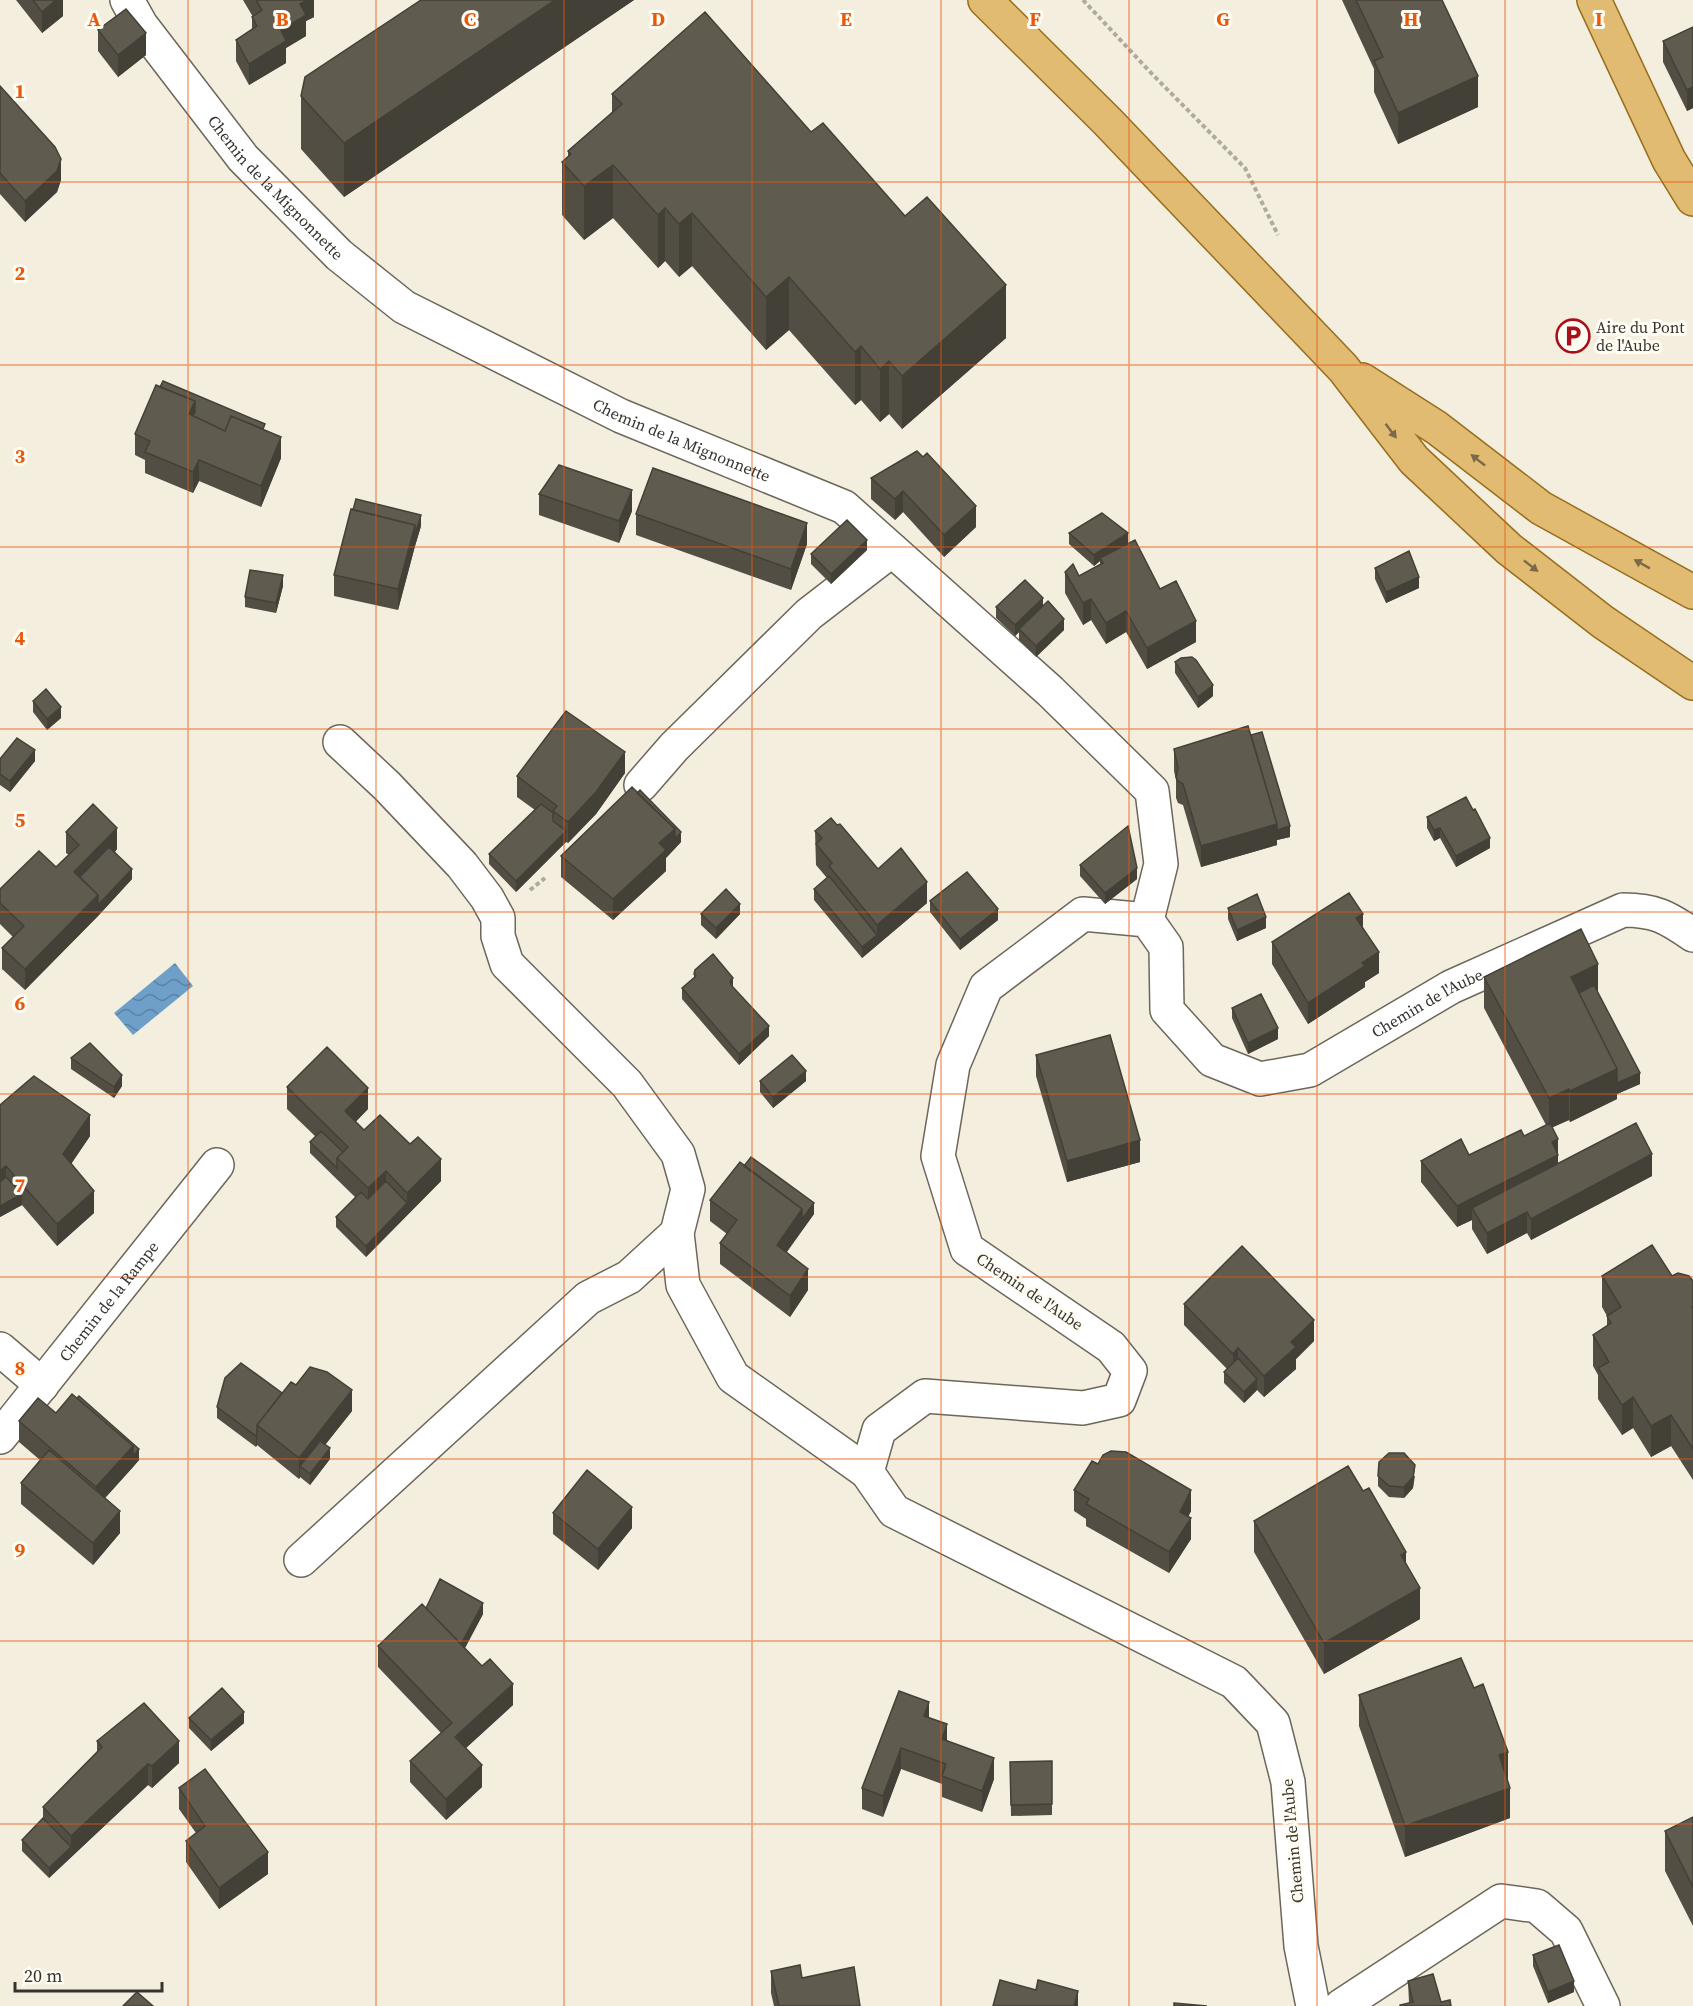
<svg xmlns="http://www.w3.org/2000/svg" width="1693" height="2006" viewBox="0 0 1693 2006" font-family="'Source Serif 4',serif">
<defs>
<pattern id="water-waves" width="16" height="10" patternUnits="userSpaceOnUse" patternTransform="scale(1.5)"><rect width="16" height="10" fill="#6d9fc9"/><path d="M0 5q4-4 8 0t8 0" fill="none" stroke="#5a82a4"/></pattern>
</defs>
<rect width="100%" height="100%" fill="#f4eedf"/>
<path fill="url(#water-waves)" d="M175,963L193,986L133,1035L114,1013Z"/>
<g fill="none" stroke-linecap="round" stroke-linejoin="round">
<defs>
<g id="minor">
<path id="s1" d="M127,0L141,25L243,158L339,255L404,307L621,416L844,507L1050,691L1152,791L1161,864L1147,920"/>
<path d="M340,742L387,786L462,865L487,898L498,918V936L507,964L627,1084L678,1154L688,1189L677,1233L683,1285L733,1377L867,1472"/>
<path d="M641,785L674,747L809,614L892,550"/>
<path d="M0,1349L42,1385"/>
<path id="s2" d="M0,1437L217,1165"/>
<path d="M301,1560L588,1298L629,1277L677,1233"/>
<path id="s3" d="M1313,2006L1301,1946L1288,1782L1273,1723L1234,1682L894,1511L867,1472L879,1430L925,1396L1083,1408L1119,1400L1130,1371L1111,1347L967,1249L938,1156L953,1065L986,987L1083,914L1147,920L1166,947L1167,1010L1212,1060L1260,1079L1310,1070L1451,987L1623,910C1655,910 1667,917 1693,935"/>
<path d="M1341,2006L1501,1901L1537,1906L1566,1931L1603,2006"/>
</g>
<path id="major" d="M985,0L1107,121L1343,368L1414,460L1509,549L1603,622L1693,683
M1594,0L1669,160L1693,199
M1362,380L1437,428L1541,508L1693,592"/>
</defs>
<use href="#minor" stroke="#6c675a" stroke-width="36"/>
<use href="#major" stroke="#986e1d" stroke-width="36"/>
<path stroke="#afaa9f" stroke-width="4" stroke-dasharray="4.5 3" stroke-linecap="butt" d="M1083,0L1154,76L1245,168L1278,235
M530,890L545,878"/>
<use href="#minor" stroke="#fff" stroke-width="33"/>
<use href="#major" stroke="#e0bb71" stroke-width="33"/>
</g>
<path fill="#534e44" d="M16,0H63V16L42,33Z
M243,0H314V17L306,21V36L286,48V63L249,85L236,61V40L252,29V17H253Z
M421,0H634L344,197L301,149V96Z
M1342,0H1442L1478,107L1398,144L1374,92V69Z
M1693,27V108L1687,111L1663,62V41Z
M98,30L146,55L118,77L98,51Z
M0,86L61,180L57,192L25,222L0,194Z
M612,94L811,132L1006,338L902,429L889,414L880,422L861,400L855,405L789,330L766,350L692,266L679,277L665,261L658,268L613,218L584,240L562,215V162L568,156V151L612,112Z
M265,430L281,458L261,507L199,481L193,493L145,473V460L135,455V434Z
M917,451L976,527L944,557L903,512L895,520L871,499V478Z
M539,494L632,511L619,543L539,515Z
M636,514L807,544L791,590L636,535Z
M421,526L415,546L398,610L334,596V575Z
M1069,533L1128,544L1160,589L1196,642L1147,669L1126,632L1106,644L1091,620L1083,625L1065,593V572L1079,576L1100,565V561L1094,566L1069,544Z
M867,550L831,584L811,564V554Z
M1375,568L1419,588L1386,603L1375,579Z
M283,586L276,613L245,607V597Z
M996,607H1043L1064,630L1036,657L1019,640V632L1015,636L996,618Z
M1175,662L1213,696L1198,708L1175,673Z
M33,701L61,718L47,730L33,712Z
M1251,735L1290,837L1277,840V845L1201,867L1183,805L1178,803L1176,798V780L1174,771V749Z
M0,759L35,761L10,792L0,785Z
M625,773L596,814L568,843L566,842L516,892L489,864V854L535,810L517,797V776Z
M1473,810L1490,848L1456,867L1440,838L1434,841L1427,828V817Z
M815,831L878,869L927,903L862,958L814,900V889L827,878L816,865Z
M66,832L117,849L115,852L132,879L98,916L25,990L2,969V948L13,937L0,924V889L56,867L69,855L66,853Z
M681,842L666,858V871L613,920L561,877V856Z
M1080,865L1137,879L1105,904L1080,876Z
M930,901L998,920L960,950L930,912Z
M1228,908L1266,928L1237,941L1228,919Z
M701,914H740L716,939L701,925Z
M1363,928L1379,973L1365,982V987L1308,1024L1272,964V942Z
M694,974L769,1036L739,1065L682,999V988L694,978Z
M1484,977L1598,992L1640,1084L1617,1094V1099L1570,1122L1569,1120L1552,1127L1558,1161V1164L1652,1176L1531,1240L1527,1233L1487,1254L1472,1229V1220L1457,1227L1421,1182V1161L1469,1155L1524,1136L1546,1125L1484,1008Z
M1232,1008L1278,1039L1248,1054L1232,1018Z
M1036,1055L1140,1162L1067,1182L1036,1076Z
M71,1058L122,1086L114,1098L71,1069Z
M760,1081H806L773,1108L760,1092Z
M287,1087L368,1109L355,1122L364,1130L441,1181L366,1257L336,1227V1217L355,1197L310,1153V1142L316,1137L287,1109Z
M0,1105L90,1136L71,1164L94,1213L57,1246L22,1205L0,1217Z
M710,1200L814,1214L786,1252L808,1290L790,1317L720,1264V1243L727,1234L710,1221Z
M1602,1276H1672L1693,1281V1480L1671,1446L1651,1457L1633,1428L1622,1435L1598,1399V1375L1593,1366V1335L1607,1326V1316L1602,1307Z
M1184,1304L1314,1341L1296,1359V1369L1264,1397L1257,1390L1244,1403L1224,1383V1372L1227,1369L1184,1325Z
M296,1385L352,1411L325,1445L330,1459L310,1485L300,1477L299,1479L257,1445L256,1447L217,1418V1407L282,1393Z
M56,1413L139,1460L133,1467L105,1498L120,1533L93,1565L21,1504V1483L40,1460L19,1442V1421Z
M1378,1476H1415L1413,1488L1404,1498L1389,1497L1378,1486Z
M1074,1490L1191,1511L1188,1517L1191,1539L1169,1573L1086,1526V1519L1074,1511Z
M1363,1491L1406,1563L1420,1619L1324,1674L1254,1552V1521Z
M553,1513L632,1528L598,1570L553,1534Z
M426,1608L483,1614L465,1648L513,1705L466,1748L482,1787L446,1820L410,1782V1761L441,1733L378,1667V1646Z
M1359,1695L1510,1818L1405,1857L1359,1726Z
M189,1718L244,1723L211,1751L189,1728Z
M929,1718L947,1740L994,1779L982,1812L942,1797V1784L901,1769L883,1817L862,1809V1788Z
M97,1741L179,1763L152,1788L148,1785L49,1878L22,1851V1840L43,1818V1807L97,1752Z
M1052,1761V1815L1011,1816L1010,1762Z
M179,1788L268,1874L219,1909L186,1862V1841L196,1833L179,1809Z
M1693,1817V1926L1665,1871V1831Z
M1533,1955L1574,1992L1548,2003L1533,1966Z
M771,1971L860,2006H774L771,1993Z
M1408,1981L1441,2002L1409,2003Z"/>
<path fill="#434037" d="M55,0H63V16L42,33V12Z
M307,0H314V17L306,21V36L286,48V63L249,85V64L281,30L300,4Z
M555,0H634L344,197V143Z
M146,33V55L118,77V55Z
M1478,76V107L1398,144V113Z
M1693,87V108L1687,111V90Z
M61,159V180L57,192L25,222V201Z
M613,165V218L584,240V186Z
M665,208V261L658,268V215Z
M692,213V266L679,277V224Z
M789,277V330L766,350V297Z
M1006,285V338L902,429V376Z
M861,346V400L855,405V352Z
M889,361V414L880,422V369Z
M195,401V423L189,414Z
M281,437V458L261,507V486Z
M199,460V481L193,493V472Z
M632,490V511L619,543V521Z
M903,491V512L895,520V499Z
M976,506V527L944,557V535Z
M421,515V526L415,546L398,610V589L415,525Z
M807,523V544L791,590V569Z
M1128,533V544L1100,558V561L1094,566V555Z
M867,540V550L831,584V574Z
M283,575V586L276,613V603Z
M1419,577V588L1386,603V592Z
M1043,598V609L1019,629V632L1015,636V625Z
M1091,599V620L1083,625V603Z
M1126,611V632L1106,644V623Z
M1064,619V630L1036,657V646Z
M1196,621V642L1147,669V648Z
M1213,685V696L1198,708V697Z
M61,707V718L47,730V719Z
M35,750V761L10,792V781Z
M625,752V773L596,814L568,843V822Z
M1277,824L1290,826V837L1277,840V845L1201,867V846Z
M117,828V849L80,888L74,872Z
M1440,828V838L1434,841V830Z
M675,829L681,832V842L666,858V871L613,920V899L659,843Z
M566,831V842L516,892V881Z
M1490,838V848L1456,867V856Z
M1137,868V879L1105,904V893Z
M132,869V879L98,916L25,990V969L98,895Z
M927,882V903L862,958V947L877,935V925Z
M740,904V914L716,939V928Z
M998,909V920L960,950V939Z
M1363,914V935L1356,918Z
M1266,917V928L1237,941V930Z
M1379,952V973L1365,982V987L1308,1024V1003L1362,963Z
M1598,964V994L1571,997V977Z
M733,978V989L730,981Z
M769,1026V1036L739,1065V1054Z
M1278,1028V1039L1248,1054V1043Z
M1617,1069L1640,1073V1084L1617,1094V1099L1570,1122V1091Z
M806,1071V1081L773,1108V1097Z
M122,1075V1086L114,1098V1087Z
M368,1088V1109L345,1133V1111Z
M1569,1089V1120L1549,1129V1098Z
M90,1115V1136L63,1176V1154Z
M1558,1139V1176L1472,1208V1220L1457,1227V1206L1552,1142Z
M1140,1140V1162L1067,1182V1161Z
M1652,1154V1176L1531,1240V1219Z
M441,1159V1181L366,1257V1246L407,1203V1193Z
M6,1166V1187L0,1193V1171Z
M386,1171V1192L368,1210V1188Z
M94,1191V1213L57,1246V1224Z
M22,1194V1205L0,1217V1206Z
M814,1203V1214L777,1266V1245L802,1209Z
M1527,1212V1233L1487,1254V1233Z
M808,1269V1290L790,1317V1296Z
M1314,1320V1341L1296,1359V1369L1264,1397V1376L1291,1342Z
M1238,1348V1369L1233,1375V1354Z
M1257,1379V1390L1244,1403V1392Z
M352,1390V1411L305,1470L300,1466V1477L299,1479V1458Z
M1633,1397V1428L1622,1435V1405Z
M1671,1415V1446L1651,1457V1426Z
M257,1434V1445L256,1447V1436Z
M133,1446L139,1449V1460L133,1467L96,1508V1487Z
M330,1448V1459L310,1485V1474Z
M1415,1465L1413,1488L1404,1498V1487Z
M1191,1490V1511L1180,1533V1512Z
M632,1507V1528L598,1570V1549Z
M120,1511V1533L93,1565V1543Z
M1191,1518V1539L1169,1573V1552Z
M1406,1552V1583L1401,1555Z
M1420,1588V1619L1324,1674V1643Z
M483,1603V1614L458,1661V1651Z
M513,1684V1705L455,1758V1737Z
M929,1702V1723L924,1716Z
M244,1712V1723L211,1751V1740Z
M947,1724V1745L942,1739Z
M179,1741V1763L152,1788V1766Z
M901,1748V1769L883,1817V1796Z
M1508,1752V1783L1499,1755Z
M994,1758V1779L982,1812V1791Z
M148,1764V1785L49,1878V1868L71,1847V1836Z
M482,1765V1787L446,1820V1799Z
M1510,1788V1818L1405,1857V1826Z
M268,1852V1874L219,1909V1888Z
M1574,1981V1992L1548,2003V1992Z
M1078,1991V2006H1074Z"/>
<path fill="#605b4f" stroke="#434037" stroke-width="1.5" d="M33,0H56L42,12Z
M256,0H307L300,4L306,15L281,30L286,41L249,64L236,40L257,26L252,17L262,10Z
M421,0H555L344,143L301,96L305,77Z
M1356,0H1442L1478,76L1398,113L1374,61L1383,57Z
M126,9L146,33L118,55L98,30Z
M705,12L811,132L823,123L905,216L927,197L1006,285L902,376L889,361L880,369L861,346L855,352L789,277L766,297L692,213L679,224L665,208L658,215L613,165L584,186L562,162L571,154L568,151L622,104L612,94Z
M1693,27V87L1687,90L1663,41Z
M0,86L55,147L61,159L57,171L25,201L0,173Z
M163,381L265,424L263,429L231,416L225,431L193,416L195,412V401L160,387Z
M156,385L195,401L189,414L225,431L231,416L281,437L261,486L199,460L193,472L145,452L150,441L135,434Z
M917,451L923,457L927,453L976,506L944,535L903,491L895,499L871,478Z
M559,465L632,490L619,521L539,494Z
M653,468L807,523L791,569L636,514Z
M356,499L421,515L415,535V525L353,510Z
M351,509L415,525L398,589L334,575Z
M1102,513L1128,533L1094,555L1069,533Z
M847,520L867,540L831,574L811,554Z
M1135,540L1160,589L1176,581L1196,621L1147,648L1126,611L1106,623L1091,599L1083,603L1065,572L1073,564L1079,576L1103,563L1100,558Z
M1409,551L1419,577L1386,592L1375,568Z
M250,570L283,575L276,603L245,597Z
M1025,580L1043,598L1015,625L996,607Z
M1048,601L1064,619L1036,646L1019,629Z
M1192,657L1196,660L1213,685L1198,697L1175,662L1181,658Z
M46,689L61,707L47,719L33,701Z
M566,711L625,752L596,792L568,822L553,811L557,806L517,776Z
M1248,726L1277,824L1201,846L1183,784L1178,781L1176,777L1178,768L1174,749Z
M1262,732L1290,826L1277,830V824L1251,735Z
M17,738L35,750L10,781L0,774V759Z
M632,787L675,829L659,843L666,850L613,899L561,856Z
M640,790L681,832L675,839V829L637,793Z
M1466,797L1473,810L1475,809L1490,838L1456,856L1440,828L1434,830L1427,817Z
M93,804L117,828L74,872L98,895L25,969L2,948L24,926L0,903V889L39,851L56,867L79,845L66,832Z
M541,804L553,813V821L566,831L516,881L489,854Z
M831,818L837,825L840,824L878,869L901,848L927,882L877,925L829,866L832,863L816,844L822,838L815,831Z
M1128,826L1137,868L1105,893L1080,865Z
M109,847L132,869L98,905V895L80,877Z
M967,872L998,909L960,939L930,901Z
M829,876L877,935L862,947L814,889Z
M726,889L740,904L716,928L701,914Z
M1349,893L1363,914L1356,918L1379,952L1362,963L1365,966L1308,1003L1272,942Z
M1257,894L1266,917L1237,930L1228,908Z
M1581,929L1598,964L1571,977L1617,1069L1570,1091L1569,1089L1549,1098L1484,977Z
M713,954L733,978L730,981L731,985L769,1026L739,1054L682,988L696,976L694,974L695,970Z
M1594,985L1640,1073L1617,1083V1069L1579,993Z
M1261,994L1278,1028L1248,1043L1232,1008Z
M1110,1035L1140,1140L1067,1161L1036,1055Z
M90,1043L122,1075L114,1087L71,1058Z
M327,1047L368,1088L345,1111L364,1130L380,1115L410,1144L418,1137L441,1159L407,1193L386,1171L368,1188L337,1158L348,1147L287,1087Z
M792,1055L806,1071L773,1097L760,1081Z
M34,1076L90,1115L63,1154L94,1191L57,1224L6,1166L0,1171V1105Z
M1550,1123L1558,1139L1552,1142L1558,1155L1457,1206L1421,1161L1461,1139L1469,1155L1521,1130L1524,1136Z
M1636,1123L1652,1154L1531,1219L1527,1212L1487,1233L1472,1208Z
M321,1131L343,1152L337,1158V1168L310,1142Z
M751,1157L814,1203L802,1219V1209L744,1166Z
M740,1162L802,1209L777,1245L808,1269L790,1296L720,1243L737,1220L710,1200Z
M6,1177L22,1194L0,1206V1182Z
M386,1181L407,1203L366,1246L336,1217L361,1192L368,1199Z
M1652,1245L1672,1276L1678,1273L1689,1276L1693,1281V1307H1692L1693,1309V1449L1671,1415L1651,1426L1633,1397L1622,1405L1598,1368L1609,1362L1593,1335L1611,1323L1607,1316L1621,1307L1602,1276Z
M1242,1246L1314,1320L1291,1342L1296,1347L1264,1376L1238,1348L1233,1354L1184,1304Z
M1238,1358L1257,1379L1244,1392L1224,1372Z
M241,1363L282,1393L257,1425V1434L256,1436L217,1407L225,1378Z
M310,1367L327,1372L352,1390L299,1458L257,1425L291,1382L296,1385Z
M72,1394L133,1446L96,1487L19,1421L38,1398L56,1413Z
M79,1396L139,1449L133,1456V1446L77,1398Z
M320,1441L330,1448L310,1474L300,1466Z
M49,1450L120,1511L93,1543L21,1483Z
M1111,1451L1126,1452L1191,1490L1180,1512L1191,1518L1169,1552L1086,1504L1089,1499L1074,1490L1092,1461L1098,1464L1103,1455Z
M1389,1453H1404L1415,1465L1413,1477L1404,1487L1389,1486L1378,1476L1379,1462Z
M1348,1466L1363,1491L1369,1488L1406,1552L1401,1555L1420,1588L1324,1643L1254,1521Z
M587,1470L632,1507L598,1549L553,1513Z
M440,1579L483,1603L461,1644L426,1608Z
M422,1604L482,1666L490,1659L513,1684L455,1737L482,1765L446,1799L410,1761L452,1723L378,1646Z
M1461,1658L1474,1688L1483,1684L1508,1752L1499,1755L1510,1788L1405,1826L1359,1695Z
M222,1688L244,1712L211,1740L189,1718Z
M899,1691L929,1702L924,1716L947,1724L942,1739L994,1758L982,1791L942,1776L946,1764L901,1748L883,1796L862,1788Z
M144,1703L179,1741L152,1766L148,1764L71,1836L43,1807L102,1747L97,1741Z
M1052,1761V1804L1011,1805L1010,1762Z
M205,1769L268,1852L219,1888L186,1841L205,1826L179,1788Z
M1693,1817V1887L1665,1831Z
M43,1818L71,1847L49,1868L22,1840Z
M1559,1945L1574,1981L1548,1992L1533,1955Z
M800,1965L802,1978L854,1967L860,2006H779L771,1971Z
M1433,1974L1441,2002L1450,2000L1451,2006H1400V2005L1413,2002L1408,1981Z
M1000,1980L1036,1990L1038,1980L1078,1991L1074,2006H993Z
M137,1992L153,2006H123Z
M1174,2003L1207,2006H1174Z"/>
<defs><path id="oneway-solid" d="M-6-.8H1V-3.2L6.5 0L1 3.2V.8H-6Z" transform="scale(1.5)"/></defs>
<g fill="#7b6a49">
<use href="#oneway-solid" transform="translate(1391 431) rotate(53)"/>
<use href="#oneway-solid" transform="translate(1478 460) rotate(-142)"/>
<use href="#oneway-solid" transform="translate(1642 564) rotate(-151)"/>
<use href="#oneway-solid" transform="translate(1531 566) rotate(38)"/>
</g>
<path fill="none" stroke="#e8590c" stroke-width="1.5" stroke-opacity="0.55" d="M188,0V2006M376,0V2006M564,0V2006M752,0V2006M941,0V2006M1129,0V2006M1317,0V2006M1505,0V2006M0,182H1693M0,365H1693M0,547H1693M0,729H1693M0,912H1693M0,1094H1693M0,1277H1693M0,1459H1693M0,1641H1693M0,1824H1693"/>
<defs>
<symbol id="parking-ring" viewBox="-11 -11 22 22"><circle r="9.5" fill="#fffcf3" stroke="#a7101b" stroke-width="1.5"/><path d="M-3.5-5.5H1a3.5 3.5 0 0 1 0 7H-1V5.5H-3.5ZM-1-3.4V-.6H.8a1.4 1.4 0 0 0 0-2.8Z" fill="#a7101b"/></symbol>
</defs>
<g fill-rule="evenodd">
<use href="#parking-ring" x="1554" y="317" width="38" height="38"/>
</g>
<g text-anchor="middle" stroke-width="6" stroke-linejoin="round" paint-order="stroke">
<g font-size="16" fill="#37342f" stroke="#fffcf3">
<text dy="6" stroke="none"><textPath href="#s1" startOffset="240">Chemin de la Mignonnette</textPath></text>
<text dy="6" stroke="none"><textPath href="#s1" startOffset="724">Chemin de la Mignonnette</textPath></text>
<text dy="6" stroke="none"><textPath href="#s3" startOffset="2164">Chemin de l'Aube</textPath></text>
<text transform="translate(1030 1291) rotate(34)" y="6">Chemin de l'Aube</text>
<text dy="6" stroke="none"><textPath href="#s2" startOffset="174">Chemin de la Rampe</textPath></text>
<text transform="translate(1292 1841) rotate(-95)" y="6">Chemin de l'Aube</text>
</g>
<g font-size="16" fill="#37342f" stroke="#fffcf3" text-anchor="start">
<text x="1596" y="333">Aire du Pont<tspan x="1596" dy="18">de l'Aube</tspan></text>
</g>
</g>
<g font-size="20" text-anchor="middle" font-weight="bold" fill="#e8590c" stroke="#fffcf3" stroke-width="6" stroke-linejoin="round" paint-order="stroke">
<text x="94" y="26">A</text>
<text x="282" y="26">B</text>
<text x="470" y="26">C</text>
<text x="658" y="26">D</text>
<text x="846" y="26">E</text>
<text x="1035" y="26">F</text>
<text x="1223" y="26">G</text>
<text x="1411" y="26">H</text>
<text x="1599" y="26">I</text>
<text x="20" y="98">1</text>
<text x="20" y="280">2</text>
<text x="20" y="463">3</text>
<text x="20" y="645">4</text>
<text x="20" y="827">5</text>
<text x="20" y="1010">6</text>
<text x="20" y="1192">7</text>
<text x="20" y="1375">8</text>
<text x="20" y="1557">9</text>
</g>
<path d="M15 1982v9h147v-9" fill="none" stroke="#37342f" stroke-width="3"/>
<text x="24" y="1982" font-size="18" fill="#37342f" stroke="#fffcf3" stroke-width="4.5" paint-order="stroke">20 m</text>
</svg>
